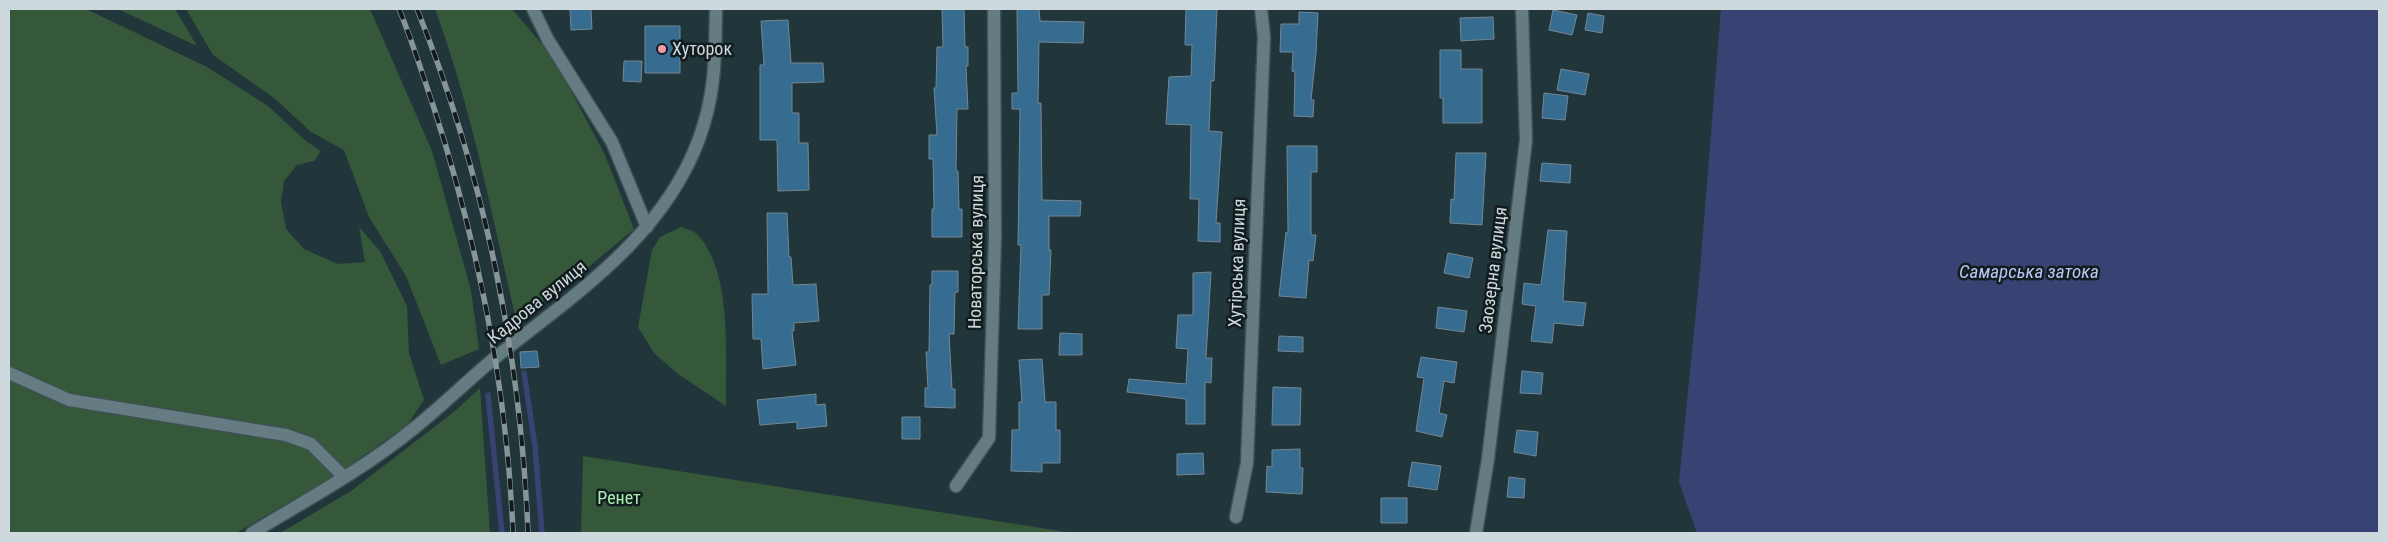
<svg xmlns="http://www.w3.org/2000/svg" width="2388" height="542" viewBox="0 0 2388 542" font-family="'Roboto Condensed',sans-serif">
<rect width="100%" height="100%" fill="#20363a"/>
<path fill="#35573a" d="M9,9H86L207,67L268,106L306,141L321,151L314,161L297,165L284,181L281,202L286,229L304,249L338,264L365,262L359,227L380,251L407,306L409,353L424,400L407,425L339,473L236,533H9Z
M118,9H175L197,46Z
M186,9H370L432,151L471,290L479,349L441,365L406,276L369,217L344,150L311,132L274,98L213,55Z
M435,9H512L553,57L605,155L634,229L579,275L516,320C492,216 472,109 435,9Z
M681,227C686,229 694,231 698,235C733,274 725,356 726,406L678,374L654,353L638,327L652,250L660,237Z
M480,388L490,533H280L351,491L455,411Z
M583,456L1073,533H581Z"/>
<path fill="#394373" d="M1721,9H2379V533H1697L1679,482L1700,270Z"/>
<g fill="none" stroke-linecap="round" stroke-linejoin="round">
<path stroke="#394373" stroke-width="5.5" d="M524,373L535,446L542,533
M488,395L502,533"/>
</g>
<path fill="#376c91" stroke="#758693" d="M570,9H591L592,29L571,30Z
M942,9H964L965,47H968V66H966L968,109H957L956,171H958L959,209H962V237H932V209H934L933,159H929V135H937L934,88H936L937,47H943Z
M1017,9H1039L1040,21L1084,22L1083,43L1039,42L1038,103H1041L1042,200L1081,201L1080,216H1049V250H1051L1049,295H1042V329H1018L1021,245H1018L1020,109H1012V93H1018Z
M1186,9H1217L1214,81H1211L1209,131L1222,132L1216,223H1220V242L1198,241L1199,199H1190L1191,125L1166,124L1169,77L1191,76L1192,45H1185Z
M1553,10L1577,15L1572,35L1549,30Z
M1299,12L1318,13L1316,53L1311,100H1314L1313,117L1294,116L1295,72L1292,71L1293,52H1280L1281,24H1299Z
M1588,13L1604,16L1602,33L1585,30Z
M1493,17L1494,39L1461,41L1460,18Z
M788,20L791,63H823L824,82L792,83V113H799V143H808L809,190L778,191L777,140H760V65H764L761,21Z
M645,26H680V73H645Z
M1440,50H1461V69H1482V123H1443V98H1440Z
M624,61H642L641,82L623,81Z
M1561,69L1589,74L1585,95L1557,90Z
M1544,93L1568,96L1565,120L1542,118Z
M1287,146H1317V172H1311V235H1316L1313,261L1309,260L1306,298L1279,296L1286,232L1288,233Z
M1456,153H1486L1482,225L1450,223L1451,199L1454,200Z
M1542,163L1571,165L1570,183L1540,181Z
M767,213H787L789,257H791L793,285L816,284L819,321L794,323V331H792L796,365L763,369L761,339H753L752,294H768Z
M1548,230L1567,231L1563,301L1586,303L1583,326L1554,323L1552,343L1531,341L1536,306L1522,304L1524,283L1541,285Z
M1448,253L1473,258L1469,278L1444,273Z
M932,271H958V292H955L954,334H949L952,389H955V408L925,407V388H928L926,352H929L930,285H932Z
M1211,272L1206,358H1212L1211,383L1205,382V424H1186V399L1127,392L1129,379L1186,384L1188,349L1176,348L1178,315H1193V273Z
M1438,307L1467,311L1464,332L1436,328Z
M1060,333L1082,334V355H1059Z
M1279,336L1303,337V352L1278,351Z
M537,351L539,367L521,368L520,352Z
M1421,357L1457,362L1454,383L1444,381L1439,413L1447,415L1442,437L1416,431L1424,378L1417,377Z
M1042,359L1045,402H1056V430H1060V463H1042V472L1011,471L1012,430H1019V402H1022L1019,360Z
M1522,371L1543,373L1541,394L1520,393Z
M1273,387L1301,388L1300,425H1272Z
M816,394V405L825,404L827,426L797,429V422L760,425L757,400Z
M902,417H920V439H902Z
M1517,430L1538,432L1536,456L1514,452Z
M1300,449V468H1303L1302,494L1266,492L1267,466L1272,467V450Z
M1203,453L1204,474L1177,475V454Z
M1412,462L1441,466L1437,490L1408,486Z
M1509,477L1525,479L1524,498L1507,497Z
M1381,498H1407V523H1381Z"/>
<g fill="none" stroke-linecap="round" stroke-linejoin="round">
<defs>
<path id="minor" d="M533,9L548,40L612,142L647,227
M9,373L69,400L286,435L311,444L344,477
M956,486L989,438L995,237L994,9
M1236,517L1247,463L1264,37L1261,9
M252,533C306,500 364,469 413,429C442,406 468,380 496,357C574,295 663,237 699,139C716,93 715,56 716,9
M1476,533L1488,459L1526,140L1522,9"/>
</defs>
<use href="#minor" stroke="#3e5255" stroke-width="15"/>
<use href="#minor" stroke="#657d82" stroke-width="12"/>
<defs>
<path id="rail" d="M399,9C412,40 422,73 433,105C478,244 507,388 513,533
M417,9C484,175 521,354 528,533"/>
</defs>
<use href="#rail" stroke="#859598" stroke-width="5.5"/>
<use href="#rail" stroke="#121b1d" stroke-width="4" stroke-dasharray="11" stroke-linecap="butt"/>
</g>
<circle fill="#f39aac" stroke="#121b1d" stroke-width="2" cx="662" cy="49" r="5"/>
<g text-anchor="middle" stroke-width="5" stroke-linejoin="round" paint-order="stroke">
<g font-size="18" fill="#cdd9dc" stroke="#121b1d" text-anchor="start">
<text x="672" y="55">Хуторок</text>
</g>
<g font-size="18" fill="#cdd9dc" stroke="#121b1d">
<text transform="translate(976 252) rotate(-89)" y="6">Новаторська вулиця</text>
<text transform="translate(1237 263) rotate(-88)" y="6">Хутірська вулиця</text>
<text transform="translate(1493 270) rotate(-83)" y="6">Заозерна вулиця</text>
<text transform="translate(537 302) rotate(-39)" y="6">Кадрова вулиця</text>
</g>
<g font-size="18" fill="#a8f0b0" stroke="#121b1d">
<text x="619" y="504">Ренет</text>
</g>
<g font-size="19" font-style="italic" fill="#bac7f6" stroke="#121b1d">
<text x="2029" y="278">Самарська затока</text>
</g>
</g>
<rect width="2388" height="542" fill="none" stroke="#cdd9dc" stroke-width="20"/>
</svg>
